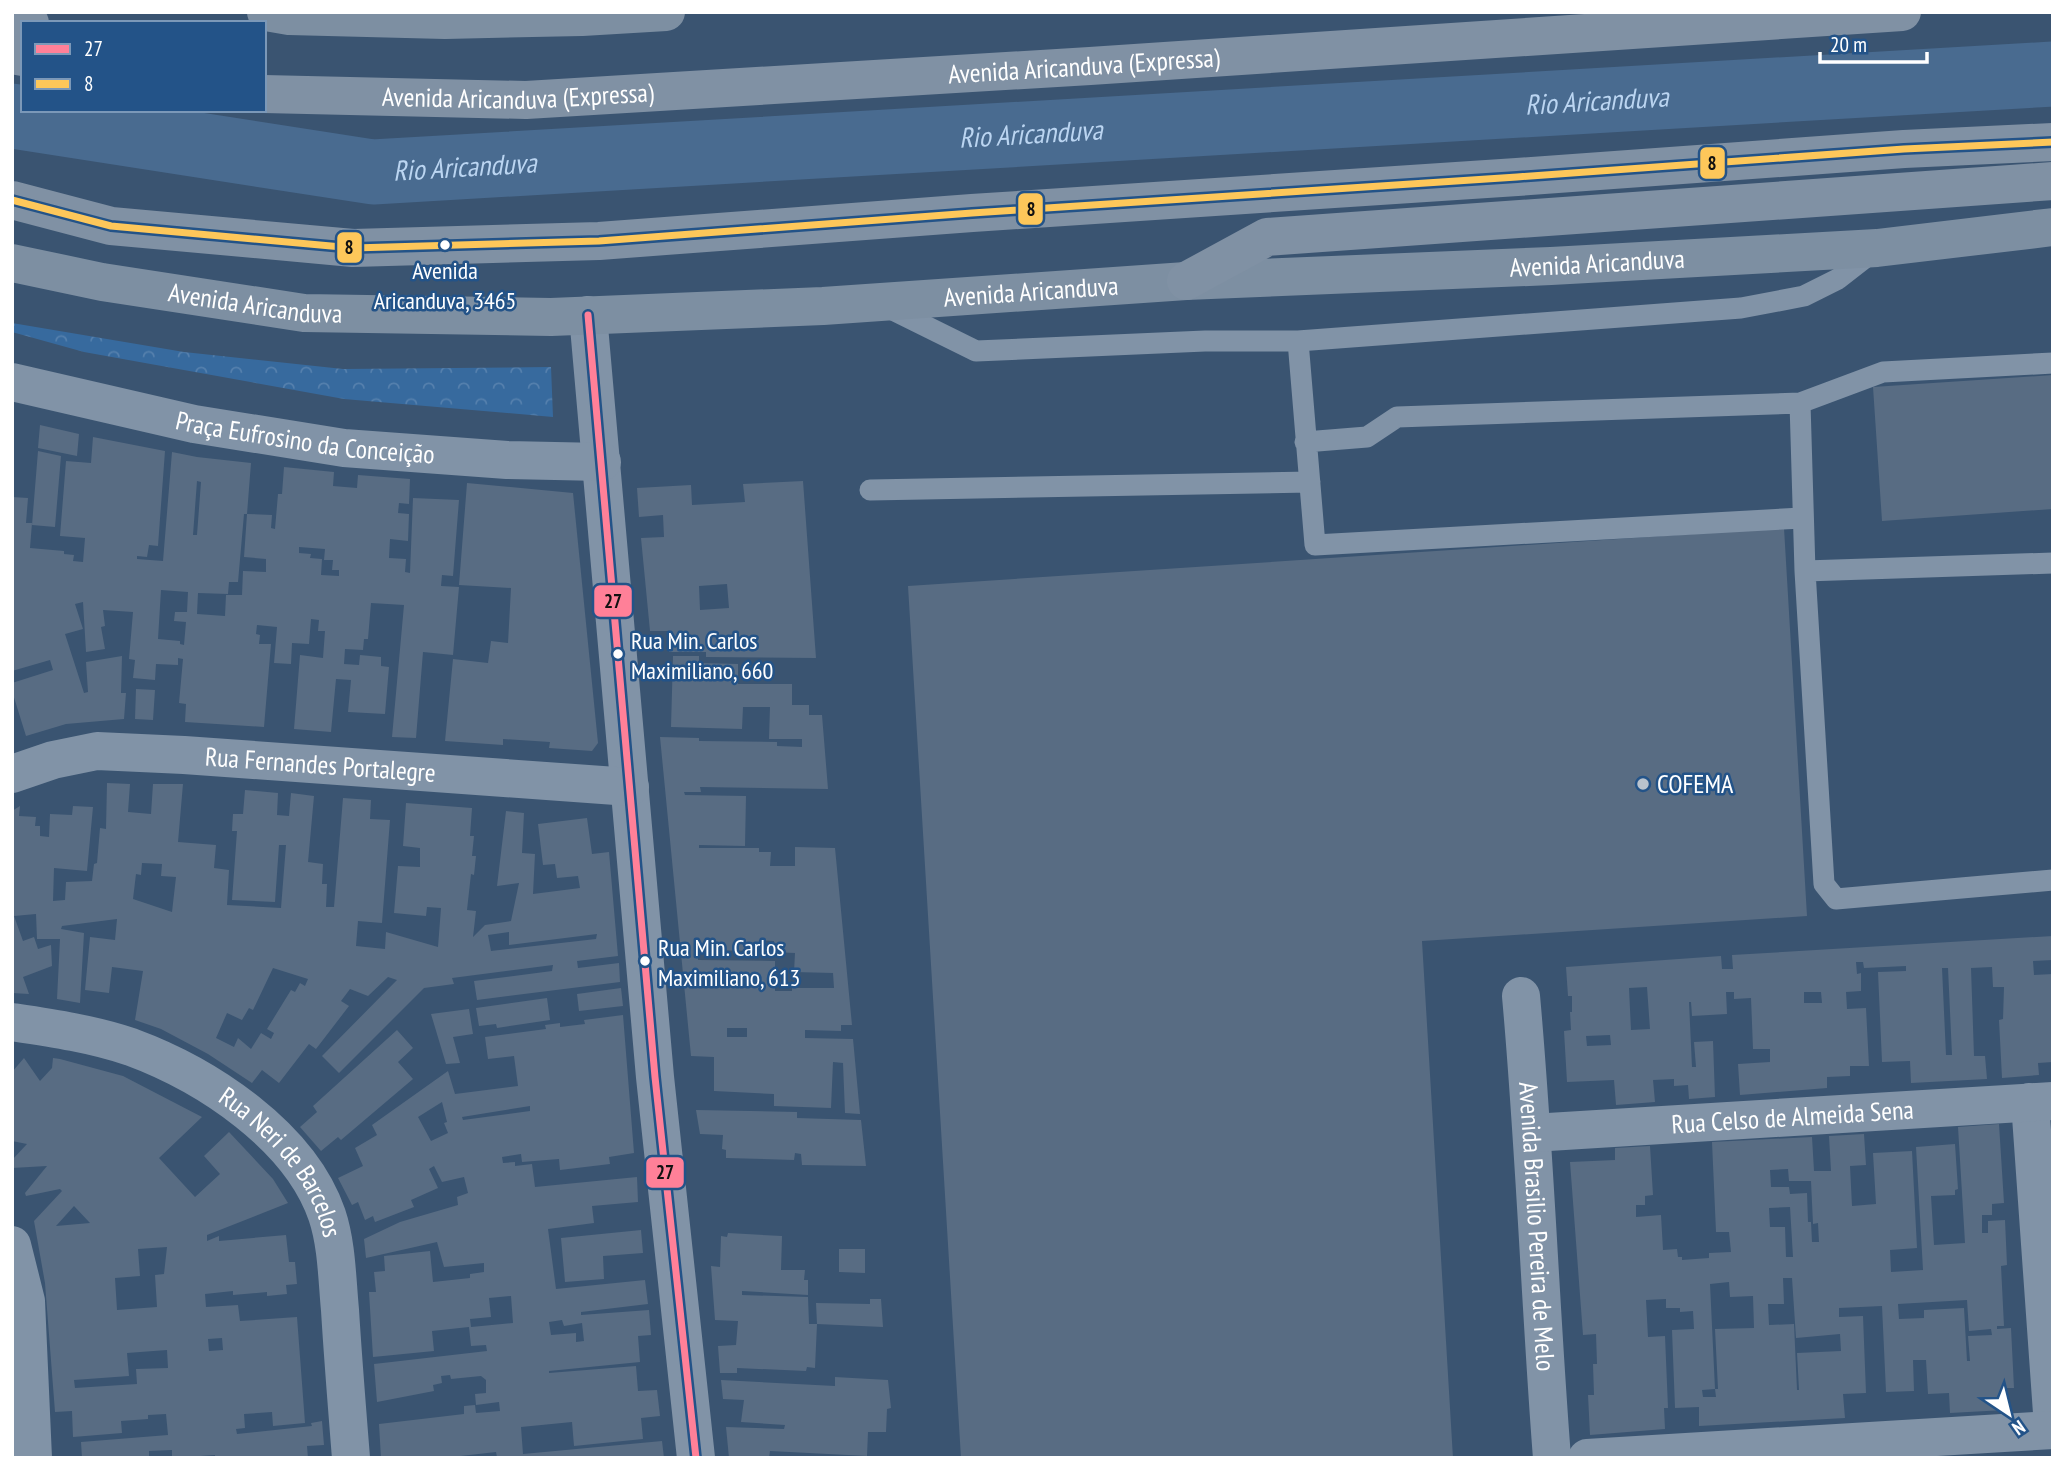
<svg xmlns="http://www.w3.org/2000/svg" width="2065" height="1470" viewBox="0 0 2065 1470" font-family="'PT Sans Narrow',sans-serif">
<defs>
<pattern id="park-crowns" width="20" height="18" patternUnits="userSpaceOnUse" patternTransform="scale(1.75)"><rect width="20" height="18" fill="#376a9e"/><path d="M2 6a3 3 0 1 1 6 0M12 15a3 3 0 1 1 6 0" fill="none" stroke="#5580ad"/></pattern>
</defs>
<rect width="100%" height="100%" fill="#3a5471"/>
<path fill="url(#park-crowns)" d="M12,323L184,352L343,369L551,367L553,417L344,399L84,352L12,332Z"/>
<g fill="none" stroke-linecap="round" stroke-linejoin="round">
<path stroke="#496b90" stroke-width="65" id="s1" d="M12,116L373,172L2053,74"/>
</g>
<path fill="#586c83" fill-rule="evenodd" d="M2053,375V509L1882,521L1873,387Z
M40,425L79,434L77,456L38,448Z
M93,437L165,451L158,546L149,545L147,557L137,556V559L163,561L172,452L197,457L251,463L247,514L272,515L271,528L275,529L278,494H282L284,467L334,472L333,486L357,488L358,475L410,479L409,504L399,503L398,513L409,514L408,541L390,539L389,558L406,559L405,572L410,573L413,498L459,500L453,576L442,575L441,586L459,587L453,655L423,652L416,738L392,737L404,605L371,603L368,639H364L363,650L345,649L344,664L359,665L360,655L381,657V666L389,667L385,714L348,712L351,680L336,679L331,732L294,729L300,655L323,658L325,631H318L319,620L311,619L309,644L292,643L291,664L274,663L277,627L257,625L256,634L260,635L259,644H271L264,727L185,722L186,704L179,703L183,659L178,658V665L156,664L155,680L133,678L135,660L129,659L133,612L103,610L105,626L101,627L105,649L86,652L83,602L75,604L83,629L65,634L84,693L88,692L86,662L122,656L121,693H126L124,719L66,724L26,736L12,691V683L53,670L50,660L12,671V497L28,498L26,523H32L30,548L64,551V554L74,555L73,561L83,562L85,538L60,536L66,461L91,463ZM197,481L201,482L197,535H193ZM244,514H247L244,557L266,559V572L243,571L242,595H226L225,616L197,614L198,593L228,594L229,582H238ZM299,547L325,549L324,560H333L332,570H339V576L321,575L322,559L310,558L311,554L299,553ZM161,590L188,592L187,612H175L174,621L186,622L184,645L180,644V641L158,639Z
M38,451L61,456L55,527L32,525Z
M803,481L816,658L706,657V652H669V631H650L641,538L664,537L663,515L639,517L637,488L691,485L692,505L745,502L743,484ZM727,584L729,608L700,610L699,586Z
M467,483L573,493L598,743L592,751L549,748L550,742L503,739V745L445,741L453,659L488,663L491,641L508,643L511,588L459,585Z
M1784,528L1807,916L1422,941L1453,1458H961L908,586Z
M673,656H699V663L738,664V684H792V705H809V715H822L828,789L700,787L701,792H684L685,795L746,796L745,846L699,845V848H759V852H771L770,866H795V847L835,848L852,1025H841V1031L805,1030V1038L853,1039L860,1114L845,1113L843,1063L833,1062L831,1108L774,1106V1094L714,1091V1057L691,1056L660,737L699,738V741L777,742V746L802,747V739H769L770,707H743L742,729L671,727ZM759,940L774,941L773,952L795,953L794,972L833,973L834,988H792V991H775V961L698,960V950L759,951ZM727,1028H747V1037H727Z
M136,689L155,690L153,720L135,719Z
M107,783L130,784L128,812L151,814L153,784H183L178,842L216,845L214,868L229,870L227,905L281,908L286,845H279L275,902L232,900L237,831H232L233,814H243L245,790L278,793L277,815L289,816L291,793L314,796L308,862L323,864L322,884H327L326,907H334L343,798L371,800L370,819L390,820L382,923L358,921L356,946L385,949L386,932L438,947L441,908L427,907L426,916L394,913L398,866L420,867V848L403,846L406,803L472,808L470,836H474L472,856H476L474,875L471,874L467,910L476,911L473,937L485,925L511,921L519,883L497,886L506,811L524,813L522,853L535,854L533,894L580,888L578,876L557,878L555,864L543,865L538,824L587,818L592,854L609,852L618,956L577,961L578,968L619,963L620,982L477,1000L474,981L552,971L553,965L452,978L454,984L424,988L339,1073L322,1056L397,980L388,977L368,996L350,989L341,1001L349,1006L316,1049L309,1044L279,1083L262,1070L252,1083L208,1054L161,1029L135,1020L143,971L112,967L109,993L85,990L90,937L115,940L117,919L62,926L61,929L84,933L80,1003L57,999L60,939H37L36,914L14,916L23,941L34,937L38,949L51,945L52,966L23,977L29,994L12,993V811L20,806L19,816L36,817L35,826H40V836L49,837L50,814L72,815L73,806L93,807L87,871L54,868L53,901L65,900L66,882L92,881L94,864L97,863L100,828L106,829ZM142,863L162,864L161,876L176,877L172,912L133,899L136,874L141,875ZM509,932V945L597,934L596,939L491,951L488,935ZM273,968L308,979L305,986L300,983L295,992L291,990L267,1029L274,1033L271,1039L261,1033L251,1049L238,1038L234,1047L216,1038L227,1013L242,1020L249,1008L253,1010Z
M2053,936V960L2033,961L2034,975L2053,974V1062L2038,1063L2039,1075L2002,1078L1999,1020L2003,1019L2004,987H1993L1992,967L1971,968L1974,1056H1985L1987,1079L1911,1083L1910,1061L1882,1062L1878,972L1906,971V966L1864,968L1863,962H1856L1857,974L1861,973V991L1846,992L1847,1009L1866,1008L1869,1066H1850V1076L1827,1077V1088L1740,1095L1738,1064L1770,1062V1049H1753L1751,998L1734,999V992H1726L1727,1014L1692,1016L1691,1002H1689L1692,1067H1696L1694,1042L1713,1041L1715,1097L1689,1099L1688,1085L1674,1086V1079L1653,1080L1655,1102L1616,1105L1614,1080L1567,1082L1564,1031L1571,1030L1570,1012H1572V996H1568L1566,967L1721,956L1722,969H1733L1732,955ZM1942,968H1948L1952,1055H1946ZM1647,987L1650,1029L1631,1030L1629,988ZM1804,992H1821L1822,1003H1804ZM1610,1035L1611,1045L1587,1046L1586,1036Z
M621,988L623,1006L579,1011L577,994Z
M547,998L550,1020L497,1028L496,1024L479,1026L476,1008Z
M469,1009L473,1034L453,1037L460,1063L446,1064L431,1014Z
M623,1015L634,1153L609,1157L610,1164L560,1170L559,1159L522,1162L521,1154L502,1157L503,1163L515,1162V1166L532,1164L535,1187L637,1177L638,1202L592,1206L594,1223L548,1229L556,1289L645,1280L648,1304L581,1312V1315L649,1310L651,1335L638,1336L640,1362L549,1371V1373L636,1366L638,1391L657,1390L660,1416L641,1418L643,1439L574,1446L572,1422L521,1427L523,1454L662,1441L664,1458H499L497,1457L496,1452L443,1458H381L379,1424L464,1414V1406L475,1405L476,1413L500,1411L499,1402L476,1405L475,1394L486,1393V1380L481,1376L451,1379L450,1375L441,1376L442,1383L433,1385L434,1391L377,1402L374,1364L487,1351L486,1345L471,1346L469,1327L432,1331L434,1351L373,1357L369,1292H376L374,1272L385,1271L384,1256L430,1251L433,1282L470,1278V1274L484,1272V1263L444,1267L437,1242L366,1258L364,1239L400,1222L458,1205L457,1197L468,1193L464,1177L442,1182L434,1166L429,1169L438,1188L411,1200L414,1207L375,1222L373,1216L365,1220L358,1202L352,1205L338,1178L363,1166L355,1148L377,1135L372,1125L448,1071L455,1094L518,1086L514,1056L488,1059L485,1037L546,1029L545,1025L560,1023V1027L585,1024L584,1020ZM442,1102L447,1122L444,1123L448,1133L431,1141L418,1117ZM530,1106V1111L463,1120L462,1117ZM511,1296L513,1323L471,1327L470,1319L491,1317L489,1298ZM562,1320L564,1326L582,1323L584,1341L576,1342V1333L551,1335L549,1322Z
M397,1030L413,1048L398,1062L413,1079L341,1140L338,1137L321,1151L300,1127L317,1112L313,1106Z
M24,1058L40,1081L52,1068L53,1058L60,1059L123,1076L202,1117L159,1158L195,1197L220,1174L204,1156L229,1132L273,1179L288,1203L207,1235V1241L219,1236V1241L286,1235L289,1262H295L297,1284L286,1285L287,1294L267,1296V1292L233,1295V1291L205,1294L206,1307L238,1305L240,1321L297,1317L305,1423L273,1426L272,1412L244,1414L245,1428L236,1429L237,1434L312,1426L311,1423L322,1421L324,1445L307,1446L308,1458H215V1455L172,1458V1450L149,1451V1458H82L81,1442L168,1435L166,1414L148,1415V1419L121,1421L122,1433L73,1437L72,1411L55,1412L45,1283L34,1221L62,1191L60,1189L26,1196L25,1193L47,1166L12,1168V1160L27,1144L12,1141V1072ZM74,1206L90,1223L56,1226ZM167,1247L164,1274L155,1275L157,1307L117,1310L115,1278L140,1276L138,1249ZM222,1338L223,1350L209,1351L208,1339ZM167,1350L168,1368L136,1369L137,1384L75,1388L74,1380L129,1376L127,1353Z
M696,1110L797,1112V1118L861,1120L866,1166L802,1165L801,1154L795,1153L794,1160L726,1158V1150L722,1149L723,1135L700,1134Z
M1999,1124L2004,1203L1992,1204V1215H1982V1233H1988V1221L2005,1220L2007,1265L2001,1266L2004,1326H1997V1329L2011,1328L2014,1388H2004L2005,1410L1950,1413L1949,1393L1928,1394L1926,1360H1913L1914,1391L1886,1392L1882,1306L1839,1308V1317L1863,1316L1866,1393L1843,1394L1845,1418L1699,1426V1407L1675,1408L1672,1330L1694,1329L1693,1311L1680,1312V1308H1666V1299L1646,1300L1648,1337L1665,1336L1668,1408H1664L1665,1429L1590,1435L1588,1395H1594L1593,1364H1597L1596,1334L1583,1335L1570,1162L1615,1160V1148L1650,1146L1653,1195L1645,1196V1205H1636V1217L1661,1215L1663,1250L1677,1249L1678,1257H1682V1260L1709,1258V1253L1731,1252L1729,1232H1716L1712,1142L1812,1137L1814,1171H1831L1829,1136L1864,1134L1866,1165L1850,1166L1852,1206L1876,1204L1873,1153L1912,1151L1917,1248L1890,1250L1891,1272L1923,1270L1916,1147L1955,1144L1958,1189L1955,1190V1195L1931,1196L1934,1245L1965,1243L1958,1127ZM1788,1169L1789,1181H1811L1813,1224L1818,1223L1819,1242H1812L1811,1222H1808L1807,1193L1790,1194L1789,1187H1771L1770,1170ZM1790,1207L1793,1257H1786L1785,1227H1770L1769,1208ZM1783,1278H1792L1796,1338L1840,1334L1841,1351L1797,1353L1799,1390H1797L1794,1324L1769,1325L1768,1304H1784ZM1729,1282L1730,1297L1753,1296L1754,1328L1715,1329L1718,1389H1715L1716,1397H1703L1702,1390L1715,1389L1710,1284ZM1967,1300L1969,1331L1991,1329L1992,1335L1968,1336L1970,1361H1967L1964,1308L1924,1310V1318L1899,1319L1898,1304Z
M641,1230L643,1253L603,1256L604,1279L565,1282L561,1238Z
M728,1233L782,1236L781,1270H805L804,1280H808V1295L742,1291V1295L808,1297L809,1324H817L815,1368L807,1367L806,1371L737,1368V1373H720L718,1346L736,1345L738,1321L715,1320L711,1266L720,1267L721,1236L727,1237Z
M839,1249H865V1273L839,1272Z
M870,1299H881L883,1327L817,1324L816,1303L870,1304Z
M835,1377L888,1380L891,1408L887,1409L886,1432H868L867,1456L770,1451L769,1458H729L726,1427L784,1429L785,1425L741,1422L744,1400L723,1399L721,1380L835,1386Z"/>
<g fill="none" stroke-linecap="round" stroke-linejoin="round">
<path stroke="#8193a7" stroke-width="21" d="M889,308L976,351L1205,341H1298L1741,308L1804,296L1838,279L1874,251
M1298,341L1315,545L1802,518
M1800,403L1883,372L2053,363
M1305,442L1367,437L1397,417L1800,403L1805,571L1824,884L1836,899L2053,880
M870,490L1310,482
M1805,571L2053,563"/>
<g stroke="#8193a7" stroke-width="38">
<path d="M588,315L655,1077L696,1458"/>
<path id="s2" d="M12,382L194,424L344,448L507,460L602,462"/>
<path id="s3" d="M12,774L53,760L97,751L184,755L630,787"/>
<path id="s4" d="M1521,996C1535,1150 1540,1304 1552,1458"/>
<path id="s5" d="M12,1022C52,1028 93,1034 131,1047C207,1075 300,1136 327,1215C337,1245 337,1279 340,1310C343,1359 347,1408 351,1458"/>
<path d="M2030,1102L2053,1427"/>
<path id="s6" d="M1532,1133L2053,1101"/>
<path d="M12,1245L26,1301L33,1458"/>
<path d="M1587,1458L2053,1430"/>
</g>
<g stroke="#7d8fa2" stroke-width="38">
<path d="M266,12L289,16L445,20L582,17L666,12"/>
<path id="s7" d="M12,263L102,282L304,313L551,317L823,306L1186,281L1551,266L1877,248L2053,227"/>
</g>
<g stroke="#8091a4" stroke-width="38">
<path d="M12,17L30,23"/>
<path d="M12,55L23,57"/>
<path id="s8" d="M264,94L526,100L1090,66L1902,12"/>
<path d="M12,200L111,226L353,248L599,241L972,213L1517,177L1904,149L2053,142"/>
<path d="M1186,281L1267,237L2053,181"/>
</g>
<defs>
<path id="bus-1" d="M588,315L655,1077L696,1458"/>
<path id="bus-2" d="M12,200L111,226L353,248L599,241L972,213L1517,177L1904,149L2053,142"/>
</defs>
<use href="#bus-1" stroke="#235388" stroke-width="12"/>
<use href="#bus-2" stroke="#235388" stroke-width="12"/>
<use href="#bus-1" stroke="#ff8098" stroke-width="7"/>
<use href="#bus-2" stroke="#fdc75a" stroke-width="7"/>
</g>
<g fill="#fff" stroke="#235388" stroke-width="2.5">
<circle cx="445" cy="245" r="6"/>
<circle cx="618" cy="654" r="6"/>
<circle cx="645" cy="961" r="6"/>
</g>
<circle fill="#bac3cd" stroke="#235388" stroke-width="2.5" cx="1643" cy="784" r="7"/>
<g text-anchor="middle" stroke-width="5" stroke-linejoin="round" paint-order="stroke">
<g font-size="24" fill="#fff" stroke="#235388" text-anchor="start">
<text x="445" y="279" text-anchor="middle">Avenida<tspan x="445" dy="30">Aricanduva, 3465</tspan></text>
<text x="631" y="649">Rua Min. Carlos<tspan x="631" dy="30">Maximiliano, 660</tspan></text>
<text x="658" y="956">Rua Min. Carlos<tspan x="658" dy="30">Maximiliano, 613</tspan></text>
</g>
<g font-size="26" fill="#fff" stroke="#235388">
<text dy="9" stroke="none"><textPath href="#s8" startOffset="821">Avenida Aricanduva (Expressa)</textPath></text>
<text dy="9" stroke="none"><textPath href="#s8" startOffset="254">Avenida Aricanduva (Expressa)</textPath></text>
<text dy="9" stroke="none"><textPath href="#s7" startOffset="1591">Avenida Aricanduva</textPath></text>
<text dy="9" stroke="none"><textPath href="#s7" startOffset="1024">Avenida Aricanduva</textPath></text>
<text dy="9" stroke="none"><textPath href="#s7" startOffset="247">Avenida Aricanduva</textPath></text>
<text dy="9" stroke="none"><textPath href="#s2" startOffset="299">Praça Eufrosino da Conceição</textPath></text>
<text dy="9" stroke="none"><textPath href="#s3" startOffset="312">Rua Fernandes Portalegre</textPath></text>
<text dy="9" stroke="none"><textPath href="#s6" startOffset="261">Rua Celso de Almeida Sena</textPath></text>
<text dy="9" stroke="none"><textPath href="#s5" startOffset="317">Rua Neri de Barcelos</textPath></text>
<text dy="9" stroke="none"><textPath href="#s4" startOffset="231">Avenida Brasilio Pereira de Melo</textPath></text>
</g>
<g font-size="26" fill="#fff" stroke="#235388" text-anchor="start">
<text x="1657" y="793">COFEMA</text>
</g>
<g font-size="28" font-style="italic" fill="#bbd5f1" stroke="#235388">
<text dy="10" stroke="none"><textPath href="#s1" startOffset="1591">Rio Aricanduva</textPath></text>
<text dy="10" stroke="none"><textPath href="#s1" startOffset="1024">Rio Aricanduva</textPath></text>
<text dy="10" stroke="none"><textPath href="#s1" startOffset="457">Rio Aricanduva</textPath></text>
</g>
</g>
<g stroke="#235388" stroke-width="2.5">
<rect x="1699" y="146" width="27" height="34" rx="7" fill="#fdc75a"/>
<rect x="1017" y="192" width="27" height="34" rx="7" fill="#fdc75a"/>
<rect x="336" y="231" width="27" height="33" rx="7" fill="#fdc75a"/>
<rect x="593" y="584" width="40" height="34" rx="7" fill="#ff8098"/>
<rect x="645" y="1156" width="40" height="33" rx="7" fill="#ff8098"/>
</g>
<g font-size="19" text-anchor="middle" font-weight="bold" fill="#111">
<text x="1712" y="170">8</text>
<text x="1031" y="216">8</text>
<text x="349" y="254">8</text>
<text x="613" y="608">27</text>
<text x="665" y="1179">27</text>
</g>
<rect width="2065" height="1470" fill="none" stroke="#ffffff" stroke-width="28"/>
<rect x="21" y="21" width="245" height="91" fill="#235388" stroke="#7b98b8" stroke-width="2"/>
<rect x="35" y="44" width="35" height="10" fill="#ff8098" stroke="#7b98b8" stroke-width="2"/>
<text x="84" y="56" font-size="21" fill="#ffffff">27</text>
<rect x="35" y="79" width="35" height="10" fill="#fdc75a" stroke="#7b98b8" stroke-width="2"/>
<text x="84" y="91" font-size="21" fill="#ffffff">8</text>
<g transform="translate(2009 1414) rotate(145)" stroke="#235388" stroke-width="5" paint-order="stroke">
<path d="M0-5L12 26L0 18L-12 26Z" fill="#ffffff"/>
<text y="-10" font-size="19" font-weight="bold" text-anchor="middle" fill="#ffffff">N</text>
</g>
<path d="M1820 52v10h107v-10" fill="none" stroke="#ffffff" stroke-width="3.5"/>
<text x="1830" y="52" font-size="21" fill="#ffffff" stroke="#235388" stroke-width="5" paint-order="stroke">20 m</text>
</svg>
